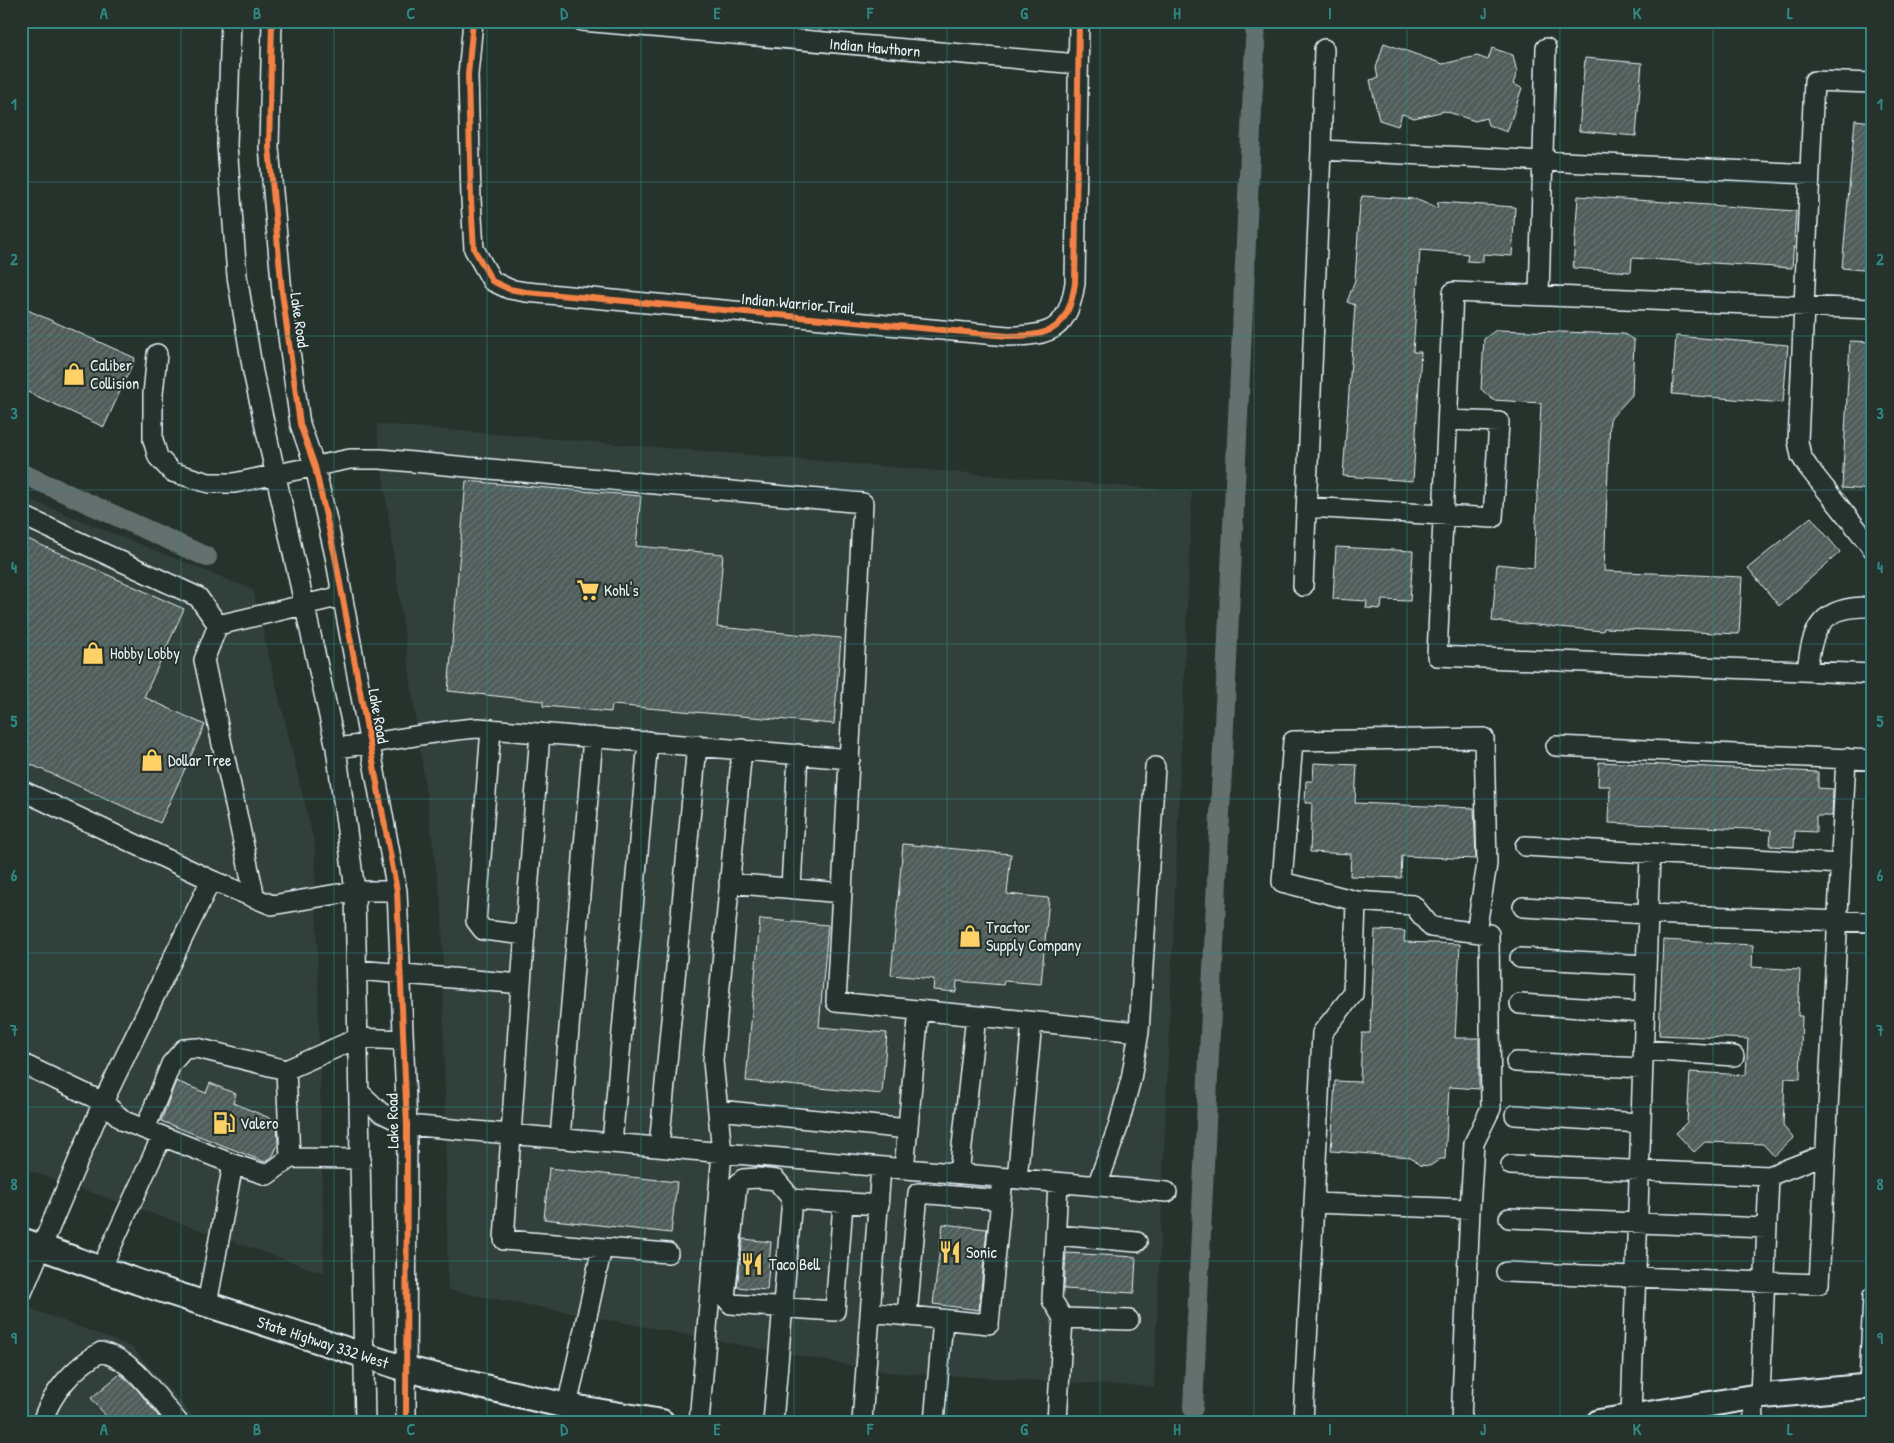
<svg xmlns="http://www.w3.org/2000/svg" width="1894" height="1443" viewBox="0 0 1894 1443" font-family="'Patrick Hand',sans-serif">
<defs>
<pattern id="building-hatch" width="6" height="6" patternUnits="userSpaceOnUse" patternTransform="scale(1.25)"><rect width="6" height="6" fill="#505c59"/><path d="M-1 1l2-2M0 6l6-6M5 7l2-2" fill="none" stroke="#697472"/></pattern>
</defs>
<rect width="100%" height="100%" fill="#26332d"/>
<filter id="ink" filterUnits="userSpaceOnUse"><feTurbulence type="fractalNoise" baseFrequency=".02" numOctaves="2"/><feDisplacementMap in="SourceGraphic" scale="10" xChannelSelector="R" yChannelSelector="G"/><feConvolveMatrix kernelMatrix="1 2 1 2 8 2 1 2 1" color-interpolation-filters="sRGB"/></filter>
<g filter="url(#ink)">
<path fill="#333f3a" d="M376,424L1192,492L1154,1387L886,1372L448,1290L442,911Z
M21,496L253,590L315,846L324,1273L21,1168Z
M21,1305L132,1347L198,1422H21Z"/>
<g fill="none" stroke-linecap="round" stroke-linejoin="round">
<path stroke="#636f6d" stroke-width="20" d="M21,473L207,557
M1193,1408L1256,21"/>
</g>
<path fill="url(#building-hatch)" stroke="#e8f1f8" d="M1384,43L1443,64L1477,56L1488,60L1492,48L1513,55L1517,73L1513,84L1522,88L1507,132L1488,125L1486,118L1475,121L1445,111L1414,118L1402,114L1398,126L1379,120L1370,80L1378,78L1376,68Z
M1585,58L1642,63L1636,136L1579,131Z
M1855,120L1873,122V271L1842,268Z
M1362,196L1415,199L1437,208L1438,202L1515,207L1512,256L1483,254V262L1467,261L1468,254L1420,250L1413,352H1421L1413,481L1343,476L1355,305L1347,302L1355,280L1360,203Z
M1578,196L1796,211L1792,268L1632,258L1631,272L1573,268Z
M21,307L135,358L104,427L21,389Z
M1496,330L1624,334L1634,340L1632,395L1610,419L1604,571L1742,577L1739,634L1604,628L1603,631L1492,621L1497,564L1534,568L1541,403L1493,400L1481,389L1484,339Z
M1676,336L1788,345L1783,403L1672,394Z
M1850,341L1873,342V490L1842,488Z
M466,481L641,496L636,546L723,554L717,627L841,638L834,724L612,705L611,712L543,706V701L448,691Z
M1811,517L1840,552L1779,606L1748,568Z
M21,536L184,609L144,697L205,725L160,823L21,760Z
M1336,547L1413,551L1410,601L1382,600L1381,609L1366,608L1367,601L1333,599Z
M1599,762L1818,772V788L1833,789L1832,816H1816V832L1795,831L1794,847L1770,846L1771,830L1609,823L1610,786H1598Z
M1314,763L1357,765L1355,803L1474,808L1476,859L1402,856L1401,878L1350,876L1351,854L1310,852L1312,803H1305L1306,781H1313Z
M903,844L1011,854L1007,894L1049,898L1041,984L1004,981L1003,985L957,981L956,992L933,990L934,979L891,975Z
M760,919L828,925L819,1027L887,1033L882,1094L746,1081Z
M1375,930L1405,931L1404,942L1460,944L1455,1038H1479V1089L1449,1087L1445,1159H1440L1430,1166L1419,1165L1411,1157L1331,1151L1335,1081L1360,1082L1362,1033H1370Z
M1663,940L1753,945L1752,967L1800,970L1798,1016H1802L1800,1079L1785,1078L1783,1126L1793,1138L1774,1156L1763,1144L1705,1142L1694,1152L1676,1133L1687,1122L1690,1072L1746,1075L1748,1039L1659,1035Z
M176,1081L206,1093L210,1083L236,1094L233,1103L277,1121L278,1144L273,1156L265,1162L161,1121Z
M549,1168L677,1182L671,1233L544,1219Z
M943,1224L987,1229L979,1310L933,1304Z
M743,1239L771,1242L767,1290L737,1287Z
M1066,1253L1136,1257L1134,1293L1064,1289Z
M120,1374L136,1388L163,1422H111L91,1398Z"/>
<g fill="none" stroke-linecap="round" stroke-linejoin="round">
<defs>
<path id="minor" d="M231,21L227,145L237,276L253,372L336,748L355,891L365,1422
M272,21L269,147L282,292L300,424L315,467L335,556L397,891L407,1125L406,1422
M473,21L468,75L471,200L474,249L492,281L509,289L526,292L1008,336C1052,336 1068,329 1075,283L1079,21
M582,21L1078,64
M1324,49L1321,150L1810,174
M1873,83L1814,81L1798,441L1801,456L1808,467L1873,549
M1539,295L1546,48
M1873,309L1453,292L1437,656L1873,674
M157,354L153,394V440L158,457L172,472L209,483H234L350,459H380L863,503L836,1002L1139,1032
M1307,507L1493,518L1499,422L1448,420
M21,515L198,597L218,625
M1303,586L1321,150
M1807,671C1812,625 1823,605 1873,607
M491,729L476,921L483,930L525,935
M1556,746L1873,760
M336,748C384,743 430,731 478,728L850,759
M21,790L211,880L272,905L355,891H397
M1525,846L1841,864
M729,883L842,893
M791,888L798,754
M255,898L204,660L218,625L342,596
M1356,901L1282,882L1293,741L1484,738L1487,864L1476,932
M1523,907L1648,914L1873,922
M1520,958L1646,965
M357,970L521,984L504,1240L668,1253
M521,984L540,733
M1520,1004L1644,1012
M1643,1050L1734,1056
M1516,1062L1642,1068
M21,1063L103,1102L124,1121L233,1164L267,1175L290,1158
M359,1092L380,1112L407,1125L1167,1192
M718,1110L908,1129
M1515,1115L1640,1123
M145,1129L171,1064L184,1049L197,1048L286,1070
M560,1138L593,737
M612,1143L648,741
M659,1147L697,745
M361,1159L290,1158L286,1070L358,1038L403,1040
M1511,1165L1769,1176L1826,1154
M904,1169L919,1010
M959,1174L976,1016
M1017,1179L1032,1022
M1097,1186L1118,1127L1131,1079L1139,1032L1155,767
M792,1199L776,1180L758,1178L743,1179L737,1185L725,1297L731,1304L835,1311L843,1203
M1314,1203L1322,1033L1353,994L1356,901L1413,905L1431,927L1489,934L1491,1108L1474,1143L1470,1209
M1509,1218L1766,1228
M1056,1235L1137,1242
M101,1269L162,1136
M1506,1272L1819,1284L1846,758
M21,1295L103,1102L211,880
M207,1304L233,1164
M870,1312L989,1324L1003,1178
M907,1316L918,1193L1001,1200
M1063,1318L1129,1320
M1869,1386L1873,1296
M1760,1396L1769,1176
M1753,1397L1754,1422
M567,1406L602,1248
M1631,1417L1650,853
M42,1422C52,1392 74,1367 101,1352C135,1360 156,1397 178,1422
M699,1422L722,1153L713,1061L742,749
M773,1422L792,1199L879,1205
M862,1422L881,1167
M934,1422L943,1320
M1057,1422L1063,1318L1052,1300L1058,1183
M1303,1422L1314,1203L1470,1209L1461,1422"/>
<path id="major" d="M21,1240L138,1282L406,1369L567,1406L662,1422
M1599,1422L1753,1397L1873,1386"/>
</defs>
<use href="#minor" stroke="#e8f1f8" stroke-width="22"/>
<use href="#major" stroke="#e8f1f8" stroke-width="28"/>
<use href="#minor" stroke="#26332d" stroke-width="19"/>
<use href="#major" stroke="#26332d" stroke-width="24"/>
<defs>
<path id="cycleway" d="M272,21L269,147L282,292L300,424L315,467L335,556L397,891L407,1125L406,1422
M473,21L468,75L471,200L474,249L492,281L509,289L526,292L1008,336C1052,336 1068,329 1075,283L1079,21
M1869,1386L1873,1296"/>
</defs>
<use href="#cycleway" stroke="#26332d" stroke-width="9"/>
<use href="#cycleway" stroke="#f48246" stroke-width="6"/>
</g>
</g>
<path fill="none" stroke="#308883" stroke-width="1" stroke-opacity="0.55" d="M181,21V1422M334,21V1422M487,21V1422M641,21V1422M794,21V1422M947,21V1422M1100,21V1422M1254,21V1422M1407,21V1422M1560,21V1422M1713,21V1422M21,182H1873M21,336H1873M21,490H1873M21,644H1873M21,799H1873M21,953H1873M21,1107H1873M21,1261H1873"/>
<defs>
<symbol id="shop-bare" viewBox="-9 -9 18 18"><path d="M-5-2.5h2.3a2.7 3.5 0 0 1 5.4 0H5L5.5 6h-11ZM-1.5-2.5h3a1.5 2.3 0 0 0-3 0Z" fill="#ffd166" stroke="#26332d" stroke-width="2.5" paint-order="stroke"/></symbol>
<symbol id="supermarket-bare" viewBox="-9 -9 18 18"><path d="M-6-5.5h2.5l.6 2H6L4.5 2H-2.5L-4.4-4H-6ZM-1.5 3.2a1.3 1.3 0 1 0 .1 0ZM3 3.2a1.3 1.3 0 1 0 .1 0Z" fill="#ffd166" stroke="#26332d" stroke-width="2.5" paint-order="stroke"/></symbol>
<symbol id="fuel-bare" viewBox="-9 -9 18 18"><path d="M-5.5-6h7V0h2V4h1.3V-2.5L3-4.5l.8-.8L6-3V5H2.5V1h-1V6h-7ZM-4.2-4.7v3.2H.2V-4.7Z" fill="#ffd166" stroke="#26332d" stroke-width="2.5" paint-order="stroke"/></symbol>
<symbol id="restaurant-bare" viewBox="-9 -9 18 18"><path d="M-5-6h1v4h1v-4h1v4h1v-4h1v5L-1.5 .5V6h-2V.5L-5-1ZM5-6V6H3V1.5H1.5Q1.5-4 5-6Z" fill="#ffd166" stroke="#26332d" stroke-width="2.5" paint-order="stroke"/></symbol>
</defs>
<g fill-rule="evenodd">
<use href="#shop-bare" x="58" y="358" width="32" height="32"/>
<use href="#supermarket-bare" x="572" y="574" width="32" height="32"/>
<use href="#shop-bare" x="77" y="637" width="32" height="32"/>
<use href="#shop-bare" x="136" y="744" width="32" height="32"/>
<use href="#shop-bare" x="954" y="920" width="32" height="32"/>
<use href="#fuel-bare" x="208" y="1107" width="32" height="32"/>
<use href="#restaurant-bare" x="934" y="1236" width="32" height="32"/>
<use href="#restaurant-bare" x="736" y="1248" width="32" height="32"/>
</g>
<g text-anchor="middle" stroke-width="4" stroke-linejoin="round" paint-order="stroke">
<g font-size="16" fill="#e8f1f8" stroke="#26332d">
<text transform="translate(875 47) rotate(5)" y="6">Indian Hawthorn</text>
<text transform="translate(798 303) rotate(5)" y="6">Indian Warrior Trail</text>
<text transform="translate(300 320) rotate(82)" y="6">Lake Road</text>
<text transform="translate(379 716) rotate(80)" y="6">Lake Road</text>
<text transform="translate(392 1121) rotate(-91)" y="6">Lake Road</text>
<text transform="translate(323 1342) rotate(18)" y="6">State Highway 332 West</text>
</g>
<g font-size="16" fill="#e8f1f8" stroke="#26332d" text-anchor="start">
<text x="90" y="371">Caliber<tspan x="90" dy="18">Collision</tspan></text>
<text x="604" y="596">Kohl's</text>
<text x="110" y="659">Hobby Lobby</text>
<text x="168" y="766">Dollar Tree</text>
<text x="986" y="933">Tractor<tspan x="986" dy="18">Supply Company</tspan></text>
<text x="240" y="1129">Valero</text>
<text x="966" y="1258">Sonic</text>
<text x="769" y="1270">Taco Bell</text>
</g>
</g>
<rect width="1894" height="1443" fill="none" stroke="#26332d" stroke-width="55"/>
<rect x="28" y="28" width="1838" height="1388" fill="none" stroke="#308883" stroke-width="2"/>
<g font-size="16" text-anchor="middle" font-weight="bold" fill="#308883">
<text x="104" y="19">A</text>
<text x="257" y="19">B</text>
<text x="411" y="19">C</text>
<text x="564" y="19">D</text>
<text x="717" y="19">E</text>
<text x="870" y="19">F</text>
<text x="1024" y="19">G</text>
<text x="1177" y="19">H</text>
<text x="1330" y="19">I</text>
<text x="1483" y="19">J</text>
<text x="1637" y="19">K</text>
<text x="1790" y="19">L</text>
<text x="14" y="110">1</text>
<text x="1880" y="110">1</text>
<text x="14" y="265">2</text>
<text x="1880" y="265">2</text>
<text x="14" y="419">3</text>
<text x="1880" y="419">3</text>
<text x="14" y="573">4</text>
<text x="1880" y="573">4</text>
<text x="14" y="727">5</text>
<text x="1880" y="727">5</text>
<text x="14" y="881">6</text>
<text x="1880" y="881">6</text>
<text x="14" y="1036">7</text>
<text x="1880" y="1036">7</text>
<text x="14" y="1190">8</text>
<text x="1880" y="1190">8</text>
<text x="14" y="1344">9</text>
<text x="1880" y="1344">9</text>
<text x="104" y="1435">A</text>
<text x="257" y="1435">B</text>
<text x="411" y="1435">C</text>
<text x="564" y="1435">D</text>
<text x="717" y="1435">E</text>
<text x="870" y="1435">F</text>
<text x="1024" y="1435">G</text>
<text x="1177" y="1435">H</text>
<text x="1330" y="1435">I</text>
<text x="1483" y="1435">J</text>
<text x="1637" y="1435">K</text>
<text x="1790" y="1435">L</text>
</g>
</svg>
